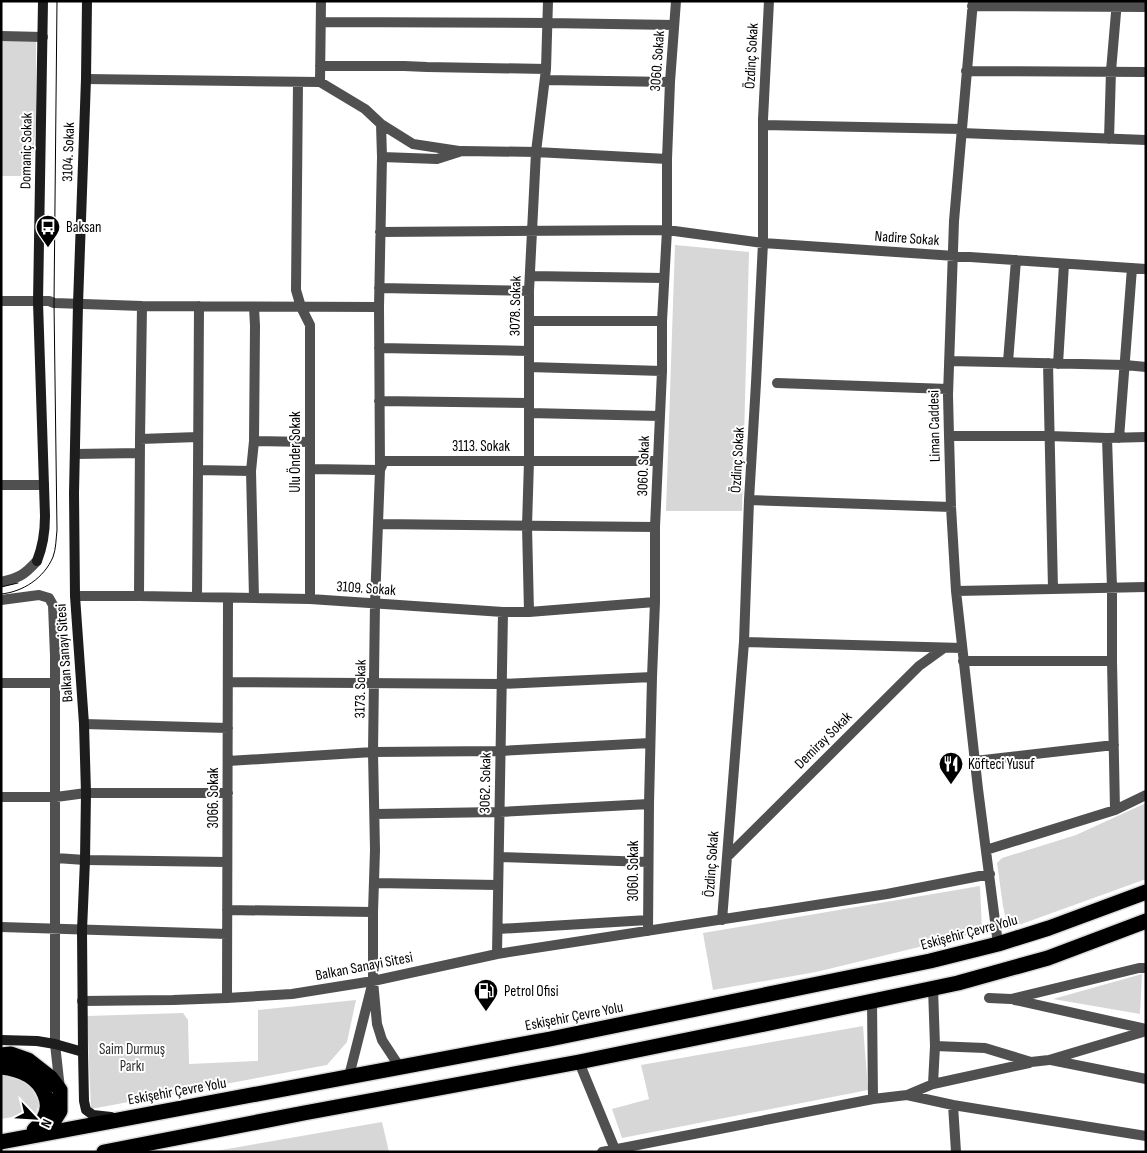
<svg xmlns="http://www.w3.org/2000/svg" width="1147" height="1153" viewBox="0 0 1147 1153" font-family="'Sofia Sans Condensed',sans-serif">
<rect width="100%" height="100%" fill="#fff"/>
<path fill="#d7d7d7" d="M1,38H36V123L31,176H1Z
M675,245L749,252L742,511H666Z
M1146,803V879L1008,929L1003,906L997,863L1002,858L1076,835Z
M980,886L982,931L948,940L816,972L713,990L703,933Z
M1142,974L1140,1014L1053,999Z
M356,1000L347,1042L327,1065L91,1109L87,1016L183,1013L188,1020L189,1064L258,1061V1010Z
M863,1026L868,1090L622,1138L612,1109L649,1099L641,1065Z
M1,1073L27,1079L39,1103L36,1113L1,1119Z
M382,1122L389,1152H210Z"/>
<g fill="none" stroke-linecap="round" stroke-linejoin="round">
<defs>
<path id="highway" d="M1,1055L11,1054L28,1060L51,1078L60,1090V1111L50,1127L39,1131
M1,1067C20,1069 38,1076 45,1095C48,1102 48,1111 44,1118C42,1122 38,1126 34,1130
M1,1142L550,1039L930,961L998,944L1049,928L1146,892
M104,1152L304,1113L579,1062L750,1027L958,983L1048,958L1146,921"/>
</defs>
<use href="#highway" stroke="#dbdbdb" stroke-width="18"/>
<path stroke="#505050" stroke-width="10" d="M973,1L954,221L948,395L949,436L951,507L956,591L978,789L998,944
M972,6L1146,7
M321,22L548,23L674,25
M1,36L43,37
M320,66H404L427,67L546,69
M966,71L1146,72
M86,79L320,82L365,109L381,124L382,157L379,307L380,470L375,603L373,752L375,850L373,912V981L377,1024L382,1040L399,1066
M545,80L670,82
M298,82L296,290L301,307L310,325V599
M320,82L321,1
M381,124L413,144L459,151
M763,125L962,129
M961,133L1146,140
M1109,139L1111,71L1117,1
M382,157L437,159L462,151L536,152L667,159
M380,232L667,230L763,243L1146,269
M530,276L664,278
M379,288L529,291
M1,301H49L54,303L142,306L379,307
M529,321H662
M379,348L529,351
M949,361L1125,365L1146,367
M1008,362L1016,260
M1048,363L1053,589
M1058,364L1064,264
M529,367L662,371
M777,383L948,389
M379,401L529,403
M529,413L660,416
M949,436H1049L1107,438L1146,437
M1107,438L1112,588V661L1115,810
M1119,438L1132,268
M140,439L198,437
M254,441L310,442
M75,454L140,453
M310,469L380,470L384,461H658
M198,470L251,471
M1,485H44
M749,500L951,507
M378,524L655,527
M1,582C20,578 25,574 37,561
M956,591L1146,587
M75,596H139L310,599L503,612H529L655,602
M139,596L140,439L142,306
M197,597L198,470L199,306
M254,598L251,471L254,441L255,326L254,307
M1,600L39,595L49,598L53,605L55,656V1044L60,1089
M529,612L527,526L529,461V291L536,152L546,69L548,1
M744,642L962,648
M963,661H1112
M228,682L501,684L652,677
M1,683H55
M84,724L228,728
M228,761L373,752L500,751L650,743
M975,761L1114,745
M1,797H56L86,793H228
M375,814L499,812L649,804
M986,850L1115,810L1146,795
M499,857L648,862
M727,857L919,666L944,648
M56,858L85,860L227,862
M374,883L498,885
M227,910L373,912
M722,920L744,642L749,500L756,383L763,243V119L769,1
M1,927L227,934
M498,929L648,920
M648,931L649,804L652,677L655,602V527L662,371V321L667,230V159L670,82L676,1
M497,954L503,612
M933,988L935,1046L933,1084
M227,998L228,598
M989,998L1011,999L1139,968H1146
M1015,1000L1146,1029
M82,1001L173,1000L227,998L292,994L373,981L497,954L887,894L990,874
M872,1001L873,1099
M935,1046L985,1048L1031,1062L1049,1060L1146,1031
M1051,1060L1146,1079
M579,1062L616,1152
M349,1076L371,989
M907,1095L933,1084L1029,1063
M953,1105L956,1152
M602,1152L873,1099L907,1095L953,1105L1146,1136"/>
<path stroke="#1d1d1d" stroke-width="10" d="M87,1L86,79L78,304L74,493L75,596L84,724L86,793L85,860L82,930L83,1052L84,1101L86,1110L93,1115L111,1117
M37,561C43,546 45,532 45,516L38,302L43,1
M1,1040L37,1041L55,1044L83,1052"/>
<use href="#highway" stroke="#000" stroke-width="15"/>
<path stroke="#000" stroke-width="1" d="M1,587L18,583
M1,594C23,592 44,578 53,557C56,549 56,539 57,530L54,303L57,1"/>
</g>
<defs>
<symbol id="bus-pin" viewBox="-11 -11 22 30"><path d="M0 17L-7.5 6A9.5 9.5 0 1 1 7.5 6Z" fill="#000" stroke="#fff"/><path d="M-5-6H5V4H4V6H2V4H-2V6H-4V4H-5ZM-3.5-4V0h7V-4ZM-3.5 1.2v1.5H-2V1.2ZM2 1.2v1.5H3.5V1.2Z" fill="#fff"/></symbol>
<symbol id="restaurant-pin" viewBox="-11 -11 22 30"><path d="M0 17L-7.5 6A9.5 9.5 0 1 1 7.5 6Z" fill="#000" stroke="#fff"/><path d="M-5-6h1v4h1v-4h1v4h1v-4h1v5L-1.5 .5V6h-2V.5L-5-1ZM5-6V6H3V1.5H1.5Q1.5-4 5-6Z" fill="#fff"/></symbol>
<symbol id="fuel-pin" viewBox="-11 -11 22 30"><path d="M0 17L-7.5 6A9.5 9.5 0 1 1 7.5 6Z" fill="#000" stroke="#fff"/><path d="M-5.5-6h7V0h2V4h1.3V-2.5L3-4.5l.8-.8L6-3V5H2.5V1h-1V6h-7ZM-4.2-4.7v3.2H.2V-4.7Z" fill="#fff"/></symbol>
</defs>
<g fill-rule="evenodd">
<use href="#bus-pin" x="34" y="213" width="28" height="38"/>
<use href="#restaurant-pin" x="937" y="750" width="28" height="38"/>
<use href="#fuel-pin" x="472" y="977" width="28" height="38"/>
</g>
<g text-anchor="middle" stroke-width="4" stroke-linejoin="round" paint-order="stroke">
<g font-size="15" fill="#000" stroke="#fff">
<text transform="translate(751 56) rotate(-87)" y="5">Özdinç Sokak</text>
<text transform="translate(657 61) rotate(-86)" y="5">3060. Sokak</text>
<text transform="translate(26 151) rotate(-89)" y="5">Domaniç Sokak</text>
<text transform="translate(68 152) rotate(-88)" y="5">3104. Sokak</text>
<text transform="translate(907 238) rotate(4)" y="5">Nadire Sokak</text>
<text transform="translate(515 306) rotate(-89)" y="5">3078. Sokak</text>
<text transform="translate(934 426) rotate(-91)" y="5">Liman Caddesi</text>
<text x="481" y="451">3113. Sokak</text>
<text transform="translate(295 452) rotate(-90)" y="5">Ulu Önder Sokak</text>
<text transform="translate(737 460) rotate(-87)" y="5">Özdinç Sokak</text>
<text transform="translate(643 466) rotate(-88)" y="5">3060. Sokak</text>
<text transform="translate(366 588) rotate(4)" y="5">3109. Sokak</text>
<text transform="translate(64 653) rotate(-94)" y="5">Balkan Sanayi Sitesi</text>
<text transform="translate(360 689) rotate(-89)" y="5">3173. Sokak</text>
<text transform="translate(823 740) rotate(-45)" y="5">Demiray Sokak</text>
<text transform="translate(485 783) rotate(-89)" y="5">3062. Sokak</text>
<text transform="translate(213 798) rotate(-90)" y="5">3066. Sokak</text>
<text transform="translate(711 864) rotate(-86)" y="5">Özdinç Sokak</text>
<text transform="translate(633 871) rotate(-90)" y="5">3060. Sokak</text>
<text transform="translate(969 932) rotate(-15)" y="5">Eskişehir Çevre Yolu</text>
<text transform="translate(364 966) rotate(-11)" y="5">Balkan Sanayi Sitesi</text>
<text transform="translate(574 1016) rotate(-11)" y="5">Eskişehir Çevre Yolu</text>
<text transform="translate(177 1091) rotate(-10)" y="5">Eskişehir Çevre Yolu</text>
</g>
<g font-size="15" fill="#000" stroke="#fff" text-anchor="start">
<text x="66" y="232">Baksan</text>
<text x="968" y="769">Köfteci Yusuf</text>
<text x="504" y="996">Petrol Ofisi</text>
</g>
<g font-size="15" fill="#2e2e2e" stroke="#fff">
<text x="132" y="1054">Saim Durmuş<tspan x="132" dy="17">Parkı</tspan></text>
</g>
</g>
<rect width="1147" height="1153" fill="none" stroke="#000000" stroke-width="5"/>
<g transform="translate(35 1118) rotate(115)" stroke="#ffffff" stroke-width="4" paint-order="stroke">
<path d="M0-4L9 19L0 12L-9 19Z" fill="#000000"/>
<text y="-8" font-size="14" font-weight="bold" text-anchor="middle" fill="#000000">N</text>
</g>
</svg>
